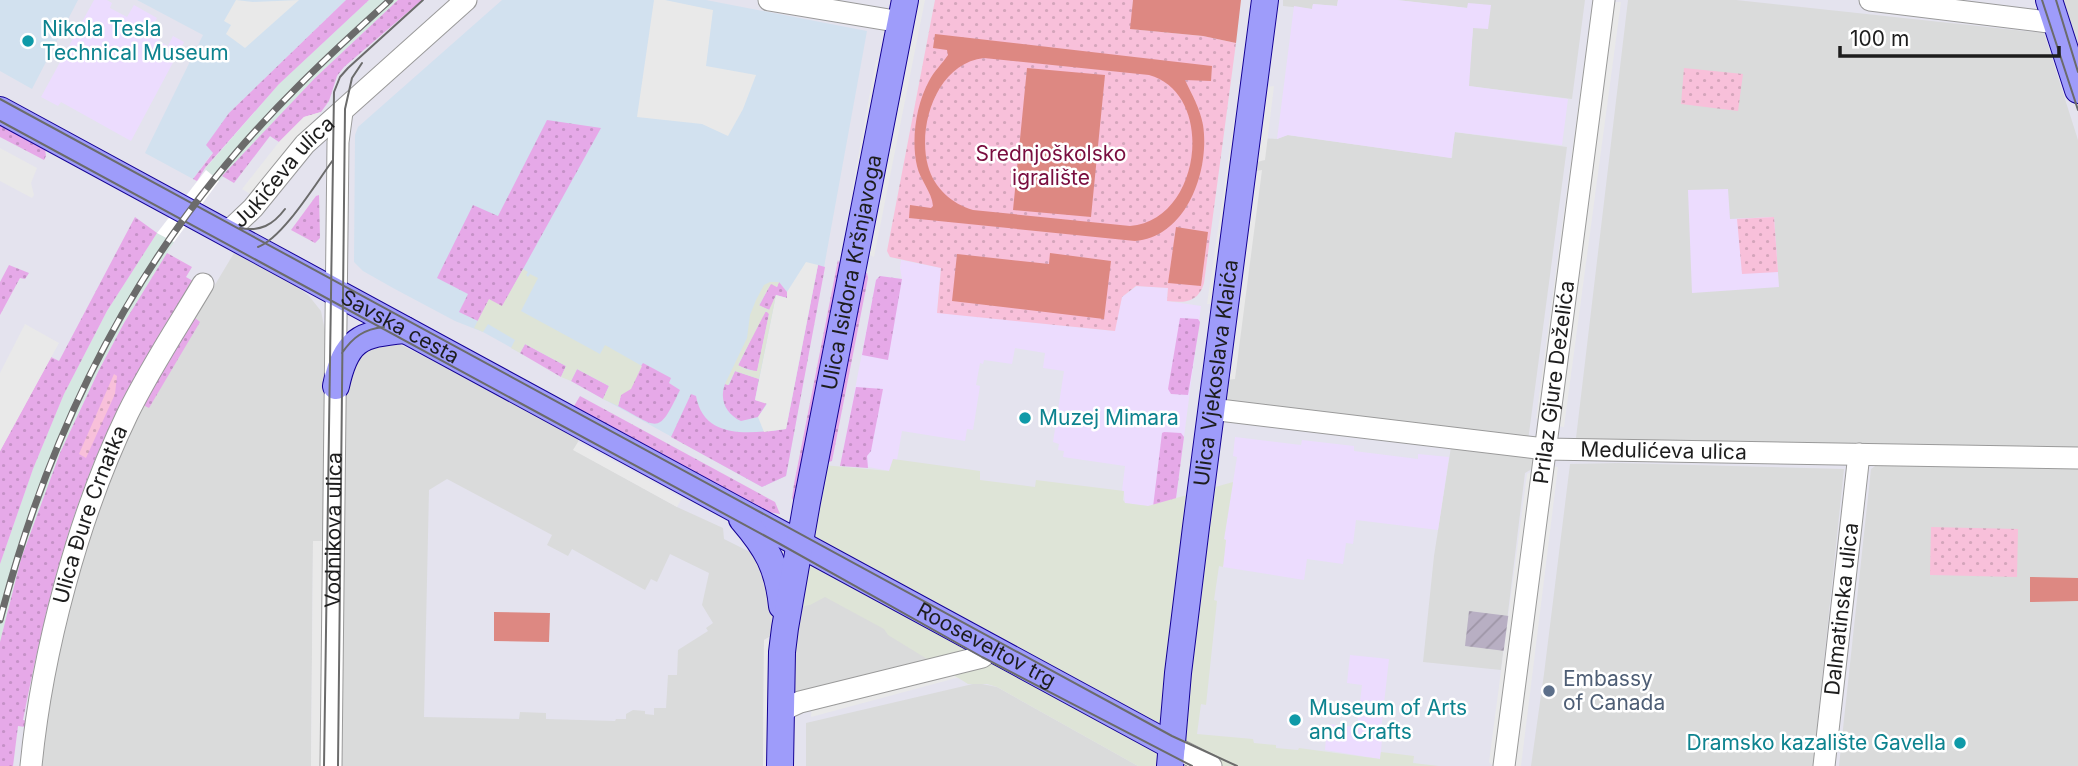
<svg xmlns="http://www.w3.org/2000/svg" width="2078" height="766" viewBox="0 0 2078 766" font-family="Inter,sans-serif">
<defs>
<pattern id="construction-furrows" width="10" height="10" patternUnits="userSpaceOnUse" patternTransform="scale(1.75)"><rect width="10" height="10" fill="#b8afc3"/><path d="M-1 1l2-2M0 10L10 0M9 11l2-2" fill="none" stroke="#9e96a7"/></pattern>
<pattern id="grass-dots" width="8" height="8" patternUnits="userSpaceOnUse" patternTransform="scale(1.75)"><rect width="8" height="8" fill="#e6a9e8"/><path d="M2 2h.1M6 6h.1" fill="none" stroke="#c591c7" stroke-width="1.8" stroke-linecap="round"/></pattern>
<pattern id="park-dots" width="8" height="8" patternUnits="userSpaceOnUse" patternTransform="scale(1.75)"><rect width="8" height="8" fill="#f8c0da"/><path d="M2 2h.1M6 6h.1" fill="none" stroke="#d4a5bb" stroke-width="1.8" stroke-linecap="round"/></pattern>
</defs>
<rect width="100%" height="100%" fill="#e4e3ee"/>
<path fill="#dadbdb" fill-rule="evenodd" d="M1283,0H1338L1337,6L1313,4L1312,9L1283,6Z
M1397,0H1585L1572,99L1468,86L1473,28L1468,3V8Z
M1628,0H1736L2044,33L2078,140V450L1822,446L1656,440L1579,441L1576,438Z
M2061,0H2078V52Z
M1454,132L1567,147L1528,441L1222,407L1260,138L1277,139L1287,135L1452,158Z
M234,253L295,285L309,296L321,311L325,331L324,541H313L311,766H41L51,683L72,590L97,515L134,420Z
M397,343L483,386L579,440L574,450L677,507L723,528L724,539L752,553L773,577V635L764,640L763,766H342L346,385L359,350ZM447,479L552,535L547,545L568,556L572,549L645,590L651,579L657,582L670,554L709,573L702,605L713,623L706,628L708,631L678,650L677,675H668L666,708H654V715L645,714V711L633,710L626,714V719H616L615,721L546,719V713L520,712L519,719L424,717L429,490Z
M1451,447L1534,458L1537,466L1525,473L1501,670L1423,662L1434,556Z
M1618,463L1844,469L1813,766H1531L1544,674L1570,464Z
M1878,464L2078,468V766H1839L1871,469Z
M804,575L952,654L796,694L791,685Z
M977,683L997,687L1138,766H806V723Z"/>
<path fill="#d2e1ef" d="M0,0H78L32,89L0,71Z
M137,0H346L229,113L213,152L193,179L145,153L203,35Z
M502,0H706L867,31L786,476L762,487L483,332L455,321L393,288L363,271L354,262L355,135L358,127Z"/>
<path fill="#d5e7e1" d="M369,0H398L315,78L219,181L205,169L279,84Z
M157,233L174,242L124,323L99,370L60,453L21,559L0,642V564L33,469L64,394L107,311Z"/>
<path fill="#ecdcfe" d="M94,0H107L112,3L110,8L127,17L134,5L157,18L151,30L161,36L159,41L168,46L173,36L184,42L131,141L61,102L58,106L41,97Z
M1338,0H1397L1467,8L1468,3L1491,5L1488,29L1473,28L1469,86L1568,99L1562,145L1455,132L1451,158L1288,135L1277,139L1294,6L1312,9L1313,4L1337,6Z
M1728,189L1730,219L1774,217L1779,287L1692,293L1688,190Z
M901,260L941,268L937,312L1114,331L1122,297L1137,286L1168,288L1167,301L1201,306L1175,506H1148L1125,503L1124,492L1122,491L1125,466L1063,457L1064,451L1058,450L1059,444L1053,442L1064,371L1043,368L1045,353L1015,348L1012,364L984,360L983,364L980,363L976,385L980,386L973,430L967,429L965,441L902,431L897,460H893L890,471L841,462L876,280L880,276L902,279L900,268Z
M1235,437L1301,445L1302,440L1354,446V451L1418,459V454L1449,457L1438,530L1356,520L1353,544L1346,543L1343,564L1307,559L1304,580L1223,567L1226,540H1224L1237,457L1233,456Z
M1350,655L1389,659L1381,730L1383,731L1380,759L1325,750L1327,724L1357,727L1362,685L1347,683Z"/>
<path fill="url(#construction-furrows)" d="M1469,611L1517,617L1513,652L1465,646Z"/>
<path fill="url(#grass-dots)" d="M346,0H369L279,84L205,168L197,181L193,179L213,153L206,145L229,113Z
M398,0H422L344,67L337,76L329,101L321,112L304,117L279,142L270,136L234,183L222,176L315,78Z
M547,120L601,128L502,307L489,300L478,321L459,312L468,294L437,278L473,205L498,216Z
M0,125L45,149L46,156L44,160L0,137Z
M319,195L320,238L315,243L291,230L316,196Z
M135,217L157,233L107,311L64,394L33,469L0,564V451L51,357L59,361Z
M167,253L192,267L186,277L193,281C165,328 134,375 111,424C66,518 43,619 23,720L28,721L25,727L18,726L13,766H0V642L21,559L60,453L99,370L124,323Z
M838,260L842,269L795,504L792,498L794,484Z
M9,265L29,273L25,279L20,278L0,315V282Z
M818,265L825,267L786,476L762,487L671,437L691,394L696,396C704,441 752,433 786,429Z
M864,272L867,273L868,278L832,461L826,463Z
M880,276L902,279L888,360L862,355L876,280Z
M779,282L787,292V298L776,295L770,310L759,306L771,283L777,287Z
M764,312H768L769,314L757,372L738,366Z
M194,317L200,322L149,408L143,405Z
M1180,318L1198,319L1200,322L1188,395L1171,394L1168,389Z
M525,344L566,366L561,377L520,353Z
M643,363L671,378L669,383L680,390C658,435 660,429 618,406L621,395Z
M577,369L609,386L603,399L571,381Z
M735,371L759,379L755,400L767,403L758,417L741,421C726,414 719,400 725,384L729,385Z
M856,387L883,389L871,451L867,456L868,468L840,466Z
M580,396L775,502L780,514L768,512L574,406Z
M1164,432L1181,433L1184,437L1175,506L1153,507L1162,433Z"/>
<path fill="url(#park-dots)" d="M935,0H1133L1131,29L1203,36L1236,43L1204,283C1198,303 1184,303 1167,301L1168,288L1136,286L1122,297L1115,331L937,313L941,268L890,257L887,251Z
M1684,68L1743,74L1738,111L1681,104Z
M1774,217L1778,272L1742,274L1737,219Z
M114,374L117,376L115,394L86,458L79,454Z
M1931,527L2018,529L2017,577L1930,575Z"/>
<path fill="#dd8882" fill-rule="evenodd" d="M1133,0H1241L1236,43L1203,36L1130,29Z
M935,34L1212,66L1211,81L1185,80C1192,95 1200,108 1203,125C1210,170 1187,237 1135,241L909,218L910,205L931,208L933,206C932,192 920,180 917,166C911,140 916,105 929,81C934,71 942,64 948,55L947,50L933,48ZM984,58L1149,75C1217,94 1201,221 1130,226L973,210C952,204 934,188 928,166C917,126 937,63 984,58Z
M1027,68L1105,75L1091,217L1013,210Z
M1176,227L1208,232L1201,286L1168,283Z
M1050,253L1111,261L1104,319L952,301L957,254L1049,264Z
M2030,577L2078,578V601L2030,602Z
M494,612L550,613L549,642L494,641Z"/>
<path fill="#e9e9e9" d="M236,0L253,2L299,0L245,48L226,34L231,25L224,21Z
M654,0H665L713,10L706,66L756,75L743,109L728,136L702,124L637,117Z
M914,0H925L874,257L866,253Z
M1600,1L1545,414L1536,419L1592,5Z
M1613,2H1621L1564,427L1556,426Z
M876,60L881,61L856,191L852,190Z
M1274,86L1265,160L1257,162L1265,87Z
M321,112L286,152L252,195L242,189L279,142L304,117Z
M1234,120L1239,121L1213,304H1207Z
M0,148L37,168L31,183L34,195L32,198L0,181Z
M1262,170L1235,379L1227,380L1256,171Z
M806,262L818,265L786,429L764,432L758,417L767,404L755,400L776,295L787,298V292Z
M25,324L59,343L0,451V373Z
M578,442L682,498L677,507L573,450Z
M1550,466L1558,467L1521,766H1513Z
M1536,469L1497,766H1493L1489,762L1527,474Z
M313,541H324L322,766H311Z
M773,635L771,766H763L764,640Z
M961,668L960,677L811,717L812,706Z"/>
<path fill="#dee4d7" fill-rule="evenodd" d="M523,269L528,272L526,275L528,277L530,274L538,278L521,311L600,354L605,345L642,366L631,389L621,395L618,406L603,399L609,386L577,369L571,381L561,377L566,366L525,344L520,353L511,348L515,340L488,324L483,332L474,328L489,299L502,306Z
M770,282H779L777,287L771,284L759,305L769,310L776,295L759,379L735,371L728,385L725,384L747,338L750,315L756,300L764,285ZM766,311L769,314L757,371L748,370L738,365Z
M893,459L980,471V480L1035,487L1036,480L1124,491L1123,500L1125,503L1148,506L1233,482L1224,539L1226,540L1223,567L1219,566L1214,600L1217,601L1206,705L1201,704L1197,734L1253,739L1254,743L1276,745V748L1298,750L1299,748L1380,759L1381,752L1414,756L1413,763L1439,766H1138L997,687L987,684H968L888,635L884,629L825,597L810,605L793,608L823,465L889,471Z"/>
<path fill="#fff" d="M206,170L219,181L174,242L157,233Z"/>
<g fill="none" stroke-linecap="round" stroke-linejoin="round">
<defs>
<g id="minor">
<path d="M769,0L901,22"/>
<path d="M1870,0L2056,23"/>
<path id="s1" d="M223,232L234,226L253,208L305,144L466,0"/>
<path id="s2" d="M1211,409L1545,449L2078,458"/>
<path d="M781,714L789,707L800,702L982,657L992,649"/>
<path d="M1172,746L1211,766"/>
<path id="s3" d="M31,766C42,652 78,516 128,413C150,368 178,326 203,284"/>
<path id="s4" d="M331,766L338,142L342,112"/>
<path id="s5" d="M1504,766L1604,0"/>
<path id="s6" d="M1824,766L1859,454"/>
</g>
<g id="major">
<path d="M2049,0L2078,90"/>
<path id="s7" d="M0,110L1172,746"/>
<path d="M336,386C346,340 359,334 405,330"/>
<path d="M742,519C767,548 778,567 782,606"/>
<path id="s8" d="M780,766L782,652L785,628L807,502L905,0"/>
<path id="s9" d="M1170,766L1178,673L1196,527L1265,0"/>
</g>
</defs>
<use href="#minor" stroke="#9a9a9a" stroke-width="23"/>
<use href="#major" stroke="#140294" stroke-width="28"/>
<use href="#minor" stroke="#fff" stroke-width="21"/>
<use href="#major" stroke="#9e9cfa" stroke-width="26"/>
<path stroke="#6b6b6b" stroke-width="2" d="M2042,0L2078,110
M2056,0L2078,72
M0,99L1172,736L1237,766
M0,121L780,544L982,657L1192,766
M240,228C260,232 273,225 285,209
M258,247C283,238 316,183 333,160
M342,353C353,337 364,329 384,327
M324,766L334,92L340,77L348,68L423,0
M338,766L345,109L352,78L362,63"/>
<defs>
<path id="rail" d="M0,620C42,458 110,308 216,177C268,112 329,55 390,0"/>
</defs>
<use href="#rail" stroke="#6b6b6b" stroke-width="7"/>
<use href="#rail" stroke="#fff" stroke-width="4.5" stroke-dasharray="13" stroke-linecap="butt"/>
</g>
<g fill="#0f9aa8" stroke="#fff" stroke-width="2.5">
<circle cx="28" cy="41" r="7"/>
<circle cx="1025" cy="418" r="7"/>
<circle cx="1295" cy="720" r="7"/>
<circle cx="1960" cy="743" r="7"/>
</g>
<circle fill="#5c6f8a" stroke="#fff" stroke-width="2.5" cx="1549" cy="691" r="7"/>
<g text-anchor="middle" stroke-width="5" stroke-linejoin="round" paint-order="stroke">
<g font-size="21" fill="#0d838f" stroke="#fff" text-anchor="start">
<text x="42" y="36">Nikola Tesla<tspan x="42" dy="24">Technical Museum</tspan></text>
<text x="1039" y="425">Muzej Mimara</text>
<text x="1309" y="715">Museum of Arts<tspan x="1309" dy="24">and Crafts</tspan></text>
<text x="1946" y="750" text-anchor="end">Dramsko kazalište Gavella</text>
</g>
<g font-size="21" fill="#790d3f" stroke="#fff">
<text x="1051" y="161">Srednjoškolsko<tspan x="1051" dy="24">igralište</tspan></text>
</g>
<g font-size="21" fill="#1d1d1d" stroke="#fff">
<text dy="7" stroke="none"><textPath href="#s1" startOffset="86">Jukićeva ulica</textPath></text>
<text dy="7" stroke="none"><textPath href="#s8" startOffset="500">Ulica Isidora Kršnjavoga</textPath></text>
<text dy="7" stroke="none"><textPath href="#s7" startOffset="455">Savska cesta</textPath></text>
<text dy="7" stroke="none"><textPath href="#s9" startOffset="396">Ulica Vjekoslava Klaića</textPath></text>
<text dy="7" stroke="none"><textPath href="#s5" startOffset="387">Prilaz Gjure Deželića</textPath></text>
<text dy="7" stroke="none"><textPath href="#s2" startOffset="455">Medulićeva ulica</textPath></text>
<text dy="7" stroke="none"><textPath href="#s3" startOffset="259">Ulica Đure Crnatka</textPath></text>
<text dy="7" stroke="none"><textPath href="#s4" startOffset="236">Vodnikova ulica</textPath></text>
<text dy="7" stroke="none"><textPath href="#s6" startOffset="158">Dalmatinska ulica</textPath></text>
<text dy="7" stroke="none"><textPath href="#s7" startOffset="1122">Rooseveltov trg</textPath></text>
</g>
<g font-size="21" fill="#4e5e75" stroke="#fff" text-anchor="start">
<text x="1563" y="686">Embassy<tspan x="1563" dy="24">of Canada</tspan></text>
</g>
</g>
<path d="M1840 46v10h219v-10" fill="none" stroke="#1d1d1d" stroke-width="3.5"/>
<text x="1850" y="46" font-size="21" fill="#1d1d1d" stroke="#ffffff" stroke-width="5" paint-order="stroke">100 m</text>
</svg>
